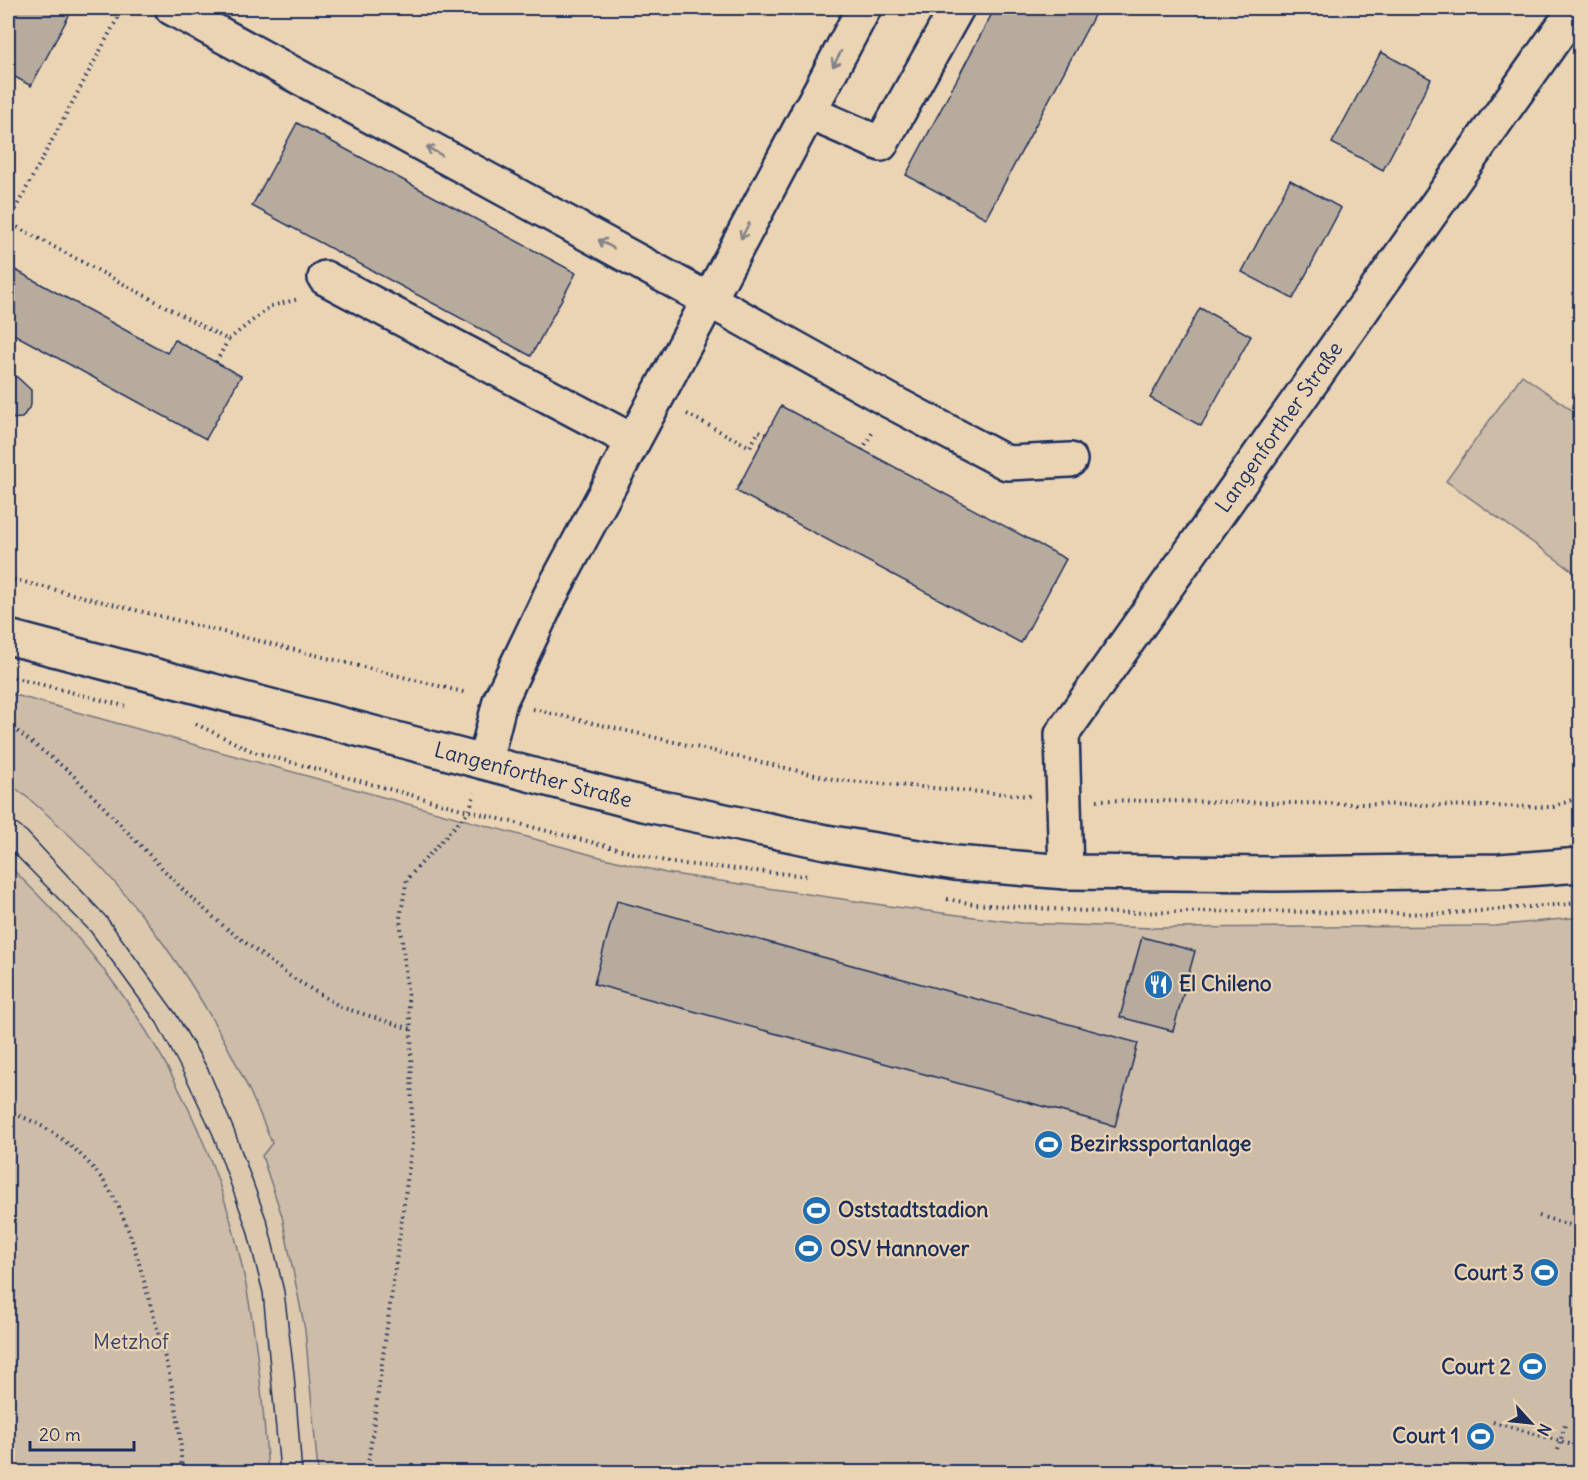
<svg xmlns="http://www.w3.org/2000/svg" width="1588" height="1480" viewBox="0 0 1588 1480" font-family="Delius,sans-serif">
<rect width="100%" height="100%" fill="#ebd4b3"/>
<filter id="ink" filterUnits="userSpaceOnUse"><feTurbulence type="fractalNoise" baseFrequency=".0167" numOctaves="2"/><feDisplacementMap in="SourceGraphic" scale="12" xChannelSelector="R" yChannelSelector="G"/><feConvolveMatrix kernelMatrix="1 2 1 2 8 2 1 2 1" color-interpolation-filters="sRGB"/></filter>
<g filter="url(#ink)">
<path fill="#dbc8ad" d="M8,782L68,833L131,899L191,982L218,1027L258,1108L272,1143L262,1156L282,1216L305,1330L318,1472H268L252,1314L242,1264L216,1177L186,1105L150,1039L123,996L100,965L67,926L8,865Z"/>
<path fill="#cdbca7" stroke="#747682" stroke-width="1.5" d="M1522,375L1580,416V576L1446,481Z
M8,693L592,855L666,873L896,907L1021,923L1152,928L1495,926L1580,917V1472H318L305,1330L282,1216L262,1156L272,1143C216,1002 128,875 8,782Z
M8,865C40,896 72,929 100,965C168,1051 219,1158 242,1266C257,1334 263,1403 268,1472H8Z"/>
<path fill="#b7ab9e" stroke="#1b2f5e" stroke-width="1.5" d="M8,8H73L31,86L8,73Z
M995,8H1098L986,218L906,175Z
M1381,52L1431,79L1383,170L1332,143Z
M297,123L576,273L531,356L252,206Z
M1290,180L1341,208L1293,299L1242,272Z
M8,266L167,353L175,340L241,376L206,439L8,331Z
M1200,308L1251,336L1201,426L1150,398Z
M8,377H17L31,390V405L22,418L8,419Z
M781,406L1066,559L1021,643L736,491Z
M617,901L1138,1043L1115,1126L594,984Z
M1142,937L1195,951L1173,1031L1120,1017Z"/>
<g fill="none" stroke-linecap="round" stroke-linejoin="round">
<defs>
<g id="minor">
<path d="M172,8L709,300L864,8"/>
<path d="M808,112L881,144L957,8"/>
<path d="M325,278L633,441"/>
<path d="M485,761L500,701L550,596L709,300L890,401L1007,463L1070,460"/>
<path id="s1" d="M1066,872L1062,734L1576,8"/>
</g>
<g id="major">
<path id="s2" d="M8,637L643,804L826,842L955,863L1066,872L1276,874L1500,871L1580,865"/>
</g>
</defs>
<use href="#minor" stroke="#1b2f5e" stroke-width="38"/>
<use href="#major" stroke="#1b2f5e" stroke-width="38"/>
<path stroke="#1b2f5e" stroke-width="4" stroke-dasharray="1.5 4.5" stroke-linecap="butt" d="M8,215L11,217L123,8
M11,217L17,227L228,340L271,306L299,299
M216,362L228,340
M687,414L750,447L759,431L766,434
M862,450L874,430
M8,578L467,693
M8,676L125,706
M533,709L837,780L1030,796
M8,724L71,773L185,892L221,924L288,975L341,1007L411,1029
M196,724L254,752L469,811L673,863L809,876
M1097,800L1553,807L1580,797
M947,899L974,904L1117,913L1244,911L1441,914L1580,903
M8,1112C40,1121 72,1143 94,1169C126,1205 137,1257 150,1303C165,1359 183,1414 181,1472
M1539,1216L1580,1228
M1493,1422L1580,1447
M1558,1450L1565,1425
M367,1472L412,1145L411,1029L400,918L407,879L469,811L475,793"/>
<use href="#minor" stroke="#ebd4b3" stroke-width="33"/>
<use href="#major" stroke="#ebd4b3" stroke-width="33"/>
<path stroke="#1b2f5e" stroke-width="1.5" d="M8,818L27,832L106,917L176,1014L209,1071L234,1130L268,1224L284,1291L294,1373L302,1472
M8,847L91,932L157,1023L189,1084L213,1135L247,1230L263,1293L280,1472"/>
</g>
<defs><path id="oneway-shaft" d="M-6 0H5M1.5-3L5.5 0L1.5 3" fill="none" stroke-width="1.6" stroke-linecap="round" stroke-linejoin="round" transform="scale(1.5)"/></defs>
<g stroke="#838288">
<use href="#oneway-shaft" transform="translate(837 59) rotate(118)"/>
<use href="#oneway-shaft" transform="translate(434 151) rotate(-151)"/>
<use href="#oneway-shaft" transform="translate(745 231) rotate(118)"/>
<use href="#oneway-shaft" transform="translate(606 244) rotate(-151)"/>
</g>
</g>
<defs>
<symbol id="restaurant-disc" viewBox="-11 -11 22 22"><circle r="9.5" fill="#1f6fb2" stroke="#ebd4b3"/><path d="M-5-6h1v4h1v-4h1v4h1v-4h1v5L-1.5 .5V6h-2V.5L-5-1ZM5-6V6H3V1.5H1.5Q1.5-4 5-6Z" fill="#fff"/></symbol>
<symbol id="stadium-disc" viewBox="-11 -11 22 22"><circle r="9.5" fill="#1f6fb2" stroke="#ebd4b3"/><path d="M0-5a6.5 5 0 1 0 0 10a6.5 5 0 1 0 0-10ZM-3.5-1.8h7v3.6h-7Z" fill="#fff"/></symbol>
</defs>
<g fill-rule="evenodd">
<use href="#restaurant-disc" x="1142" y="968" width="33" height="33"/>
<use href="#stadium-disc" x="1032" y="1128" width="33" height="33"/>
<use href="#stadium-disc" x="800" y="1194" width="33" height="33"/>
<use href="#stadium-disc" x="792" y="1232" width="33" height="33"/>
<use href="#stadium-disc" x="1528" y="1256" width="33" height="33"/>
<use href="#stadium-disc" x="1516" y="1350" width="33" height="33"/>
<use href="#stadium-disc" x="1464" y="1420" width="33" height="33"/>
</g>
<g text-anchor="middle" stroke-width="4.5" stroke-linejoin="round" paint-order="stroke">
<g font-size="21" fill="#1b2f5e" stroke="#ebd4b3">
<text dy="7" stroke="none"><textPath href="#s1" startOffset="514">Langenforther Straße</textPath></text>
<text dy="7" stroke="none"><textPath href="#s2" startOffset="543">Langenforther Straße</textPath></text>
</g>
<g font-size="21" font-weight="bold" fill="#1b2f5e" stroke="#ebd4b3" text-anchor="start">
<text x="1179" y="991">El Chileno</text>
<text x="1070" y="1151">Bezirkssportanlage</text>
<text x="838" y="1217">Oststadtstadion</text>
<text x="830" y="1256">OSV Hannover</text>
<text x="1524" y="1280" text-anchor="end">Court 3</text>
<text x="1511" y="1374" text-anchor="end">Court 2</text>
<text x="1459" y="1443" text-anchor="end">Court 1</text>
</g>
<g font-size="21" fill="#364469" stroke="#ebd4b3">
<text x="131" y="1349">Metzhof</text>
</g>
</g>
<rect width="1588" height="1480" fill="none" stroke="#ebd4b3" stroke-width="30"/>
<rect x="15" y="15" width="1558" height="1450" fill="none" stroke="#1b2f5e" stroke-width="2" filter="url(#ink)"/>
<g transform="translate(1531 1423) rotate(117)" stroke="#ebd4b3" stroke-width="4.5" paint-order="stroke">
<path d="M0-4.5L10 22L0 15L-10 22Z" fill="#1b2f5e"/>
<text y="-9" font-size="16" font-weight="bold" text-anchor="middle" fill="#1b2f5e">N</text>
</g>
<path d="M30 1441v9h104v-9" fill="none" stroke="#1b2f5e" stroke-width="3"/>
<text x="39" y="1441" font-size="18" fill="#1b2f5e" stroke="#ebd4b3" stroke-width="4.5" paint-order="stroke">20 m</text>
</svg>
